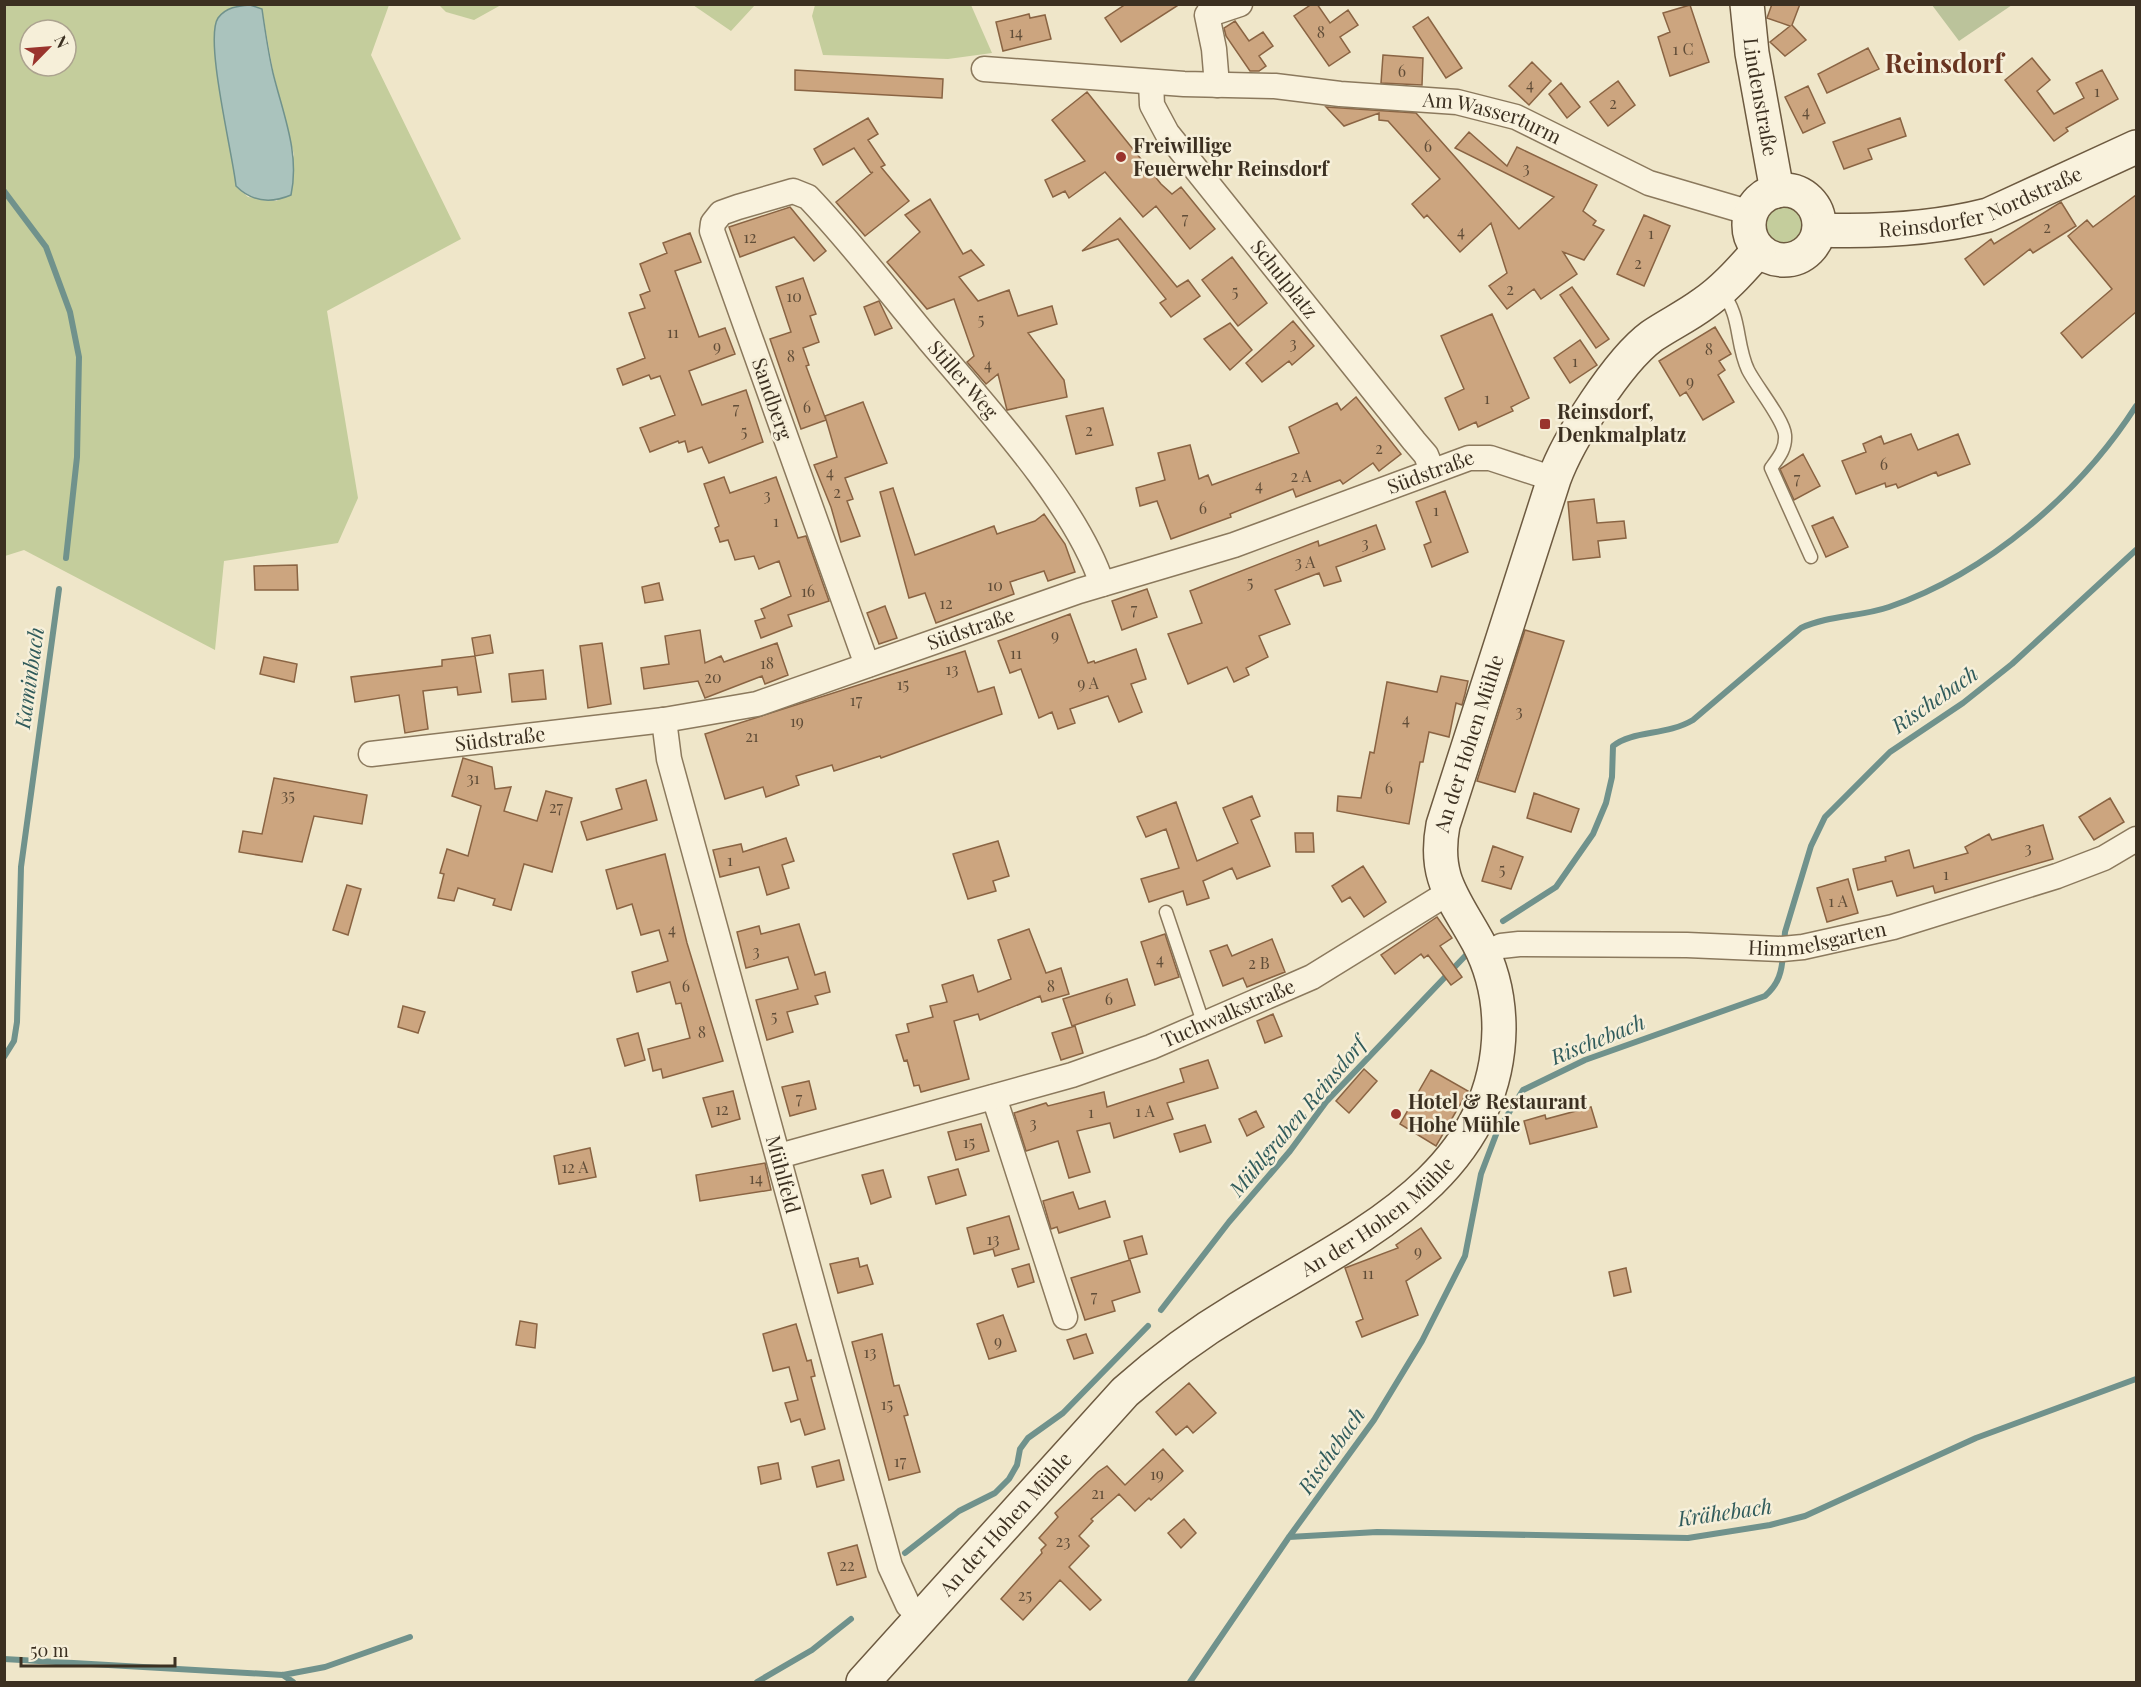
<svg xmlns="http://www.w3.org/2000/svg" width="2141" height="1687" viewBox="0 0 2141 1687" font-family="'Playfair Display',serif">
<rect width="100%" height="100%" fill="#efe6c9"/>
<path fill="#c4cd9c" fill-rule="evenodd" d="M5,5H389L371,55L461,239L327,311L358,498L338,543L224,561L215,650L24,550L5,556ZM262,9L273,71L294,155L277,201L248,197L236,186L233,155L219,85ZM30,30H66V66H30Z
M439,5H501L474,20L446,12Z
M693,5H755L731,31Z
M815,5H971L992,53L948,59L823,55L812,16Z
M1765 225a19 19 0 1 1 38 0a19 19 0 1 1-38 0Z"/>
<path fill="#bbc39b" d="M1932,5H2012L1959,41Z"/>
<path fill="#aac3bd" stroke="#70928c" stroke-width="1.5" d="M250,5L262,9C265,30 268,51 273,73C283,114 300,153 291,195C270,204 252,202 236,186C233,155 204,39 218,18C226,7 238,6 250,5Z"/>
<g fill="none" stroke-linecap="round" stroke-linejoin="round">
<path stroke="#70928c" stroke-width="6" d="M4,191L46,247L70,312L79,357L77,457L66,558
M1503,921L1556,887L1593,834L1606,803L1612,777L1613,746C1633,730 1666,736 1693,720L1801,628C1829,615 1860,617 1889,607C1988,573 2081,492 2136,406
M1784,944L1785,932L1811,846L1825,817L1890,752L1963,703L2012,664L2136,550
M4,1057L14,1041L17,1022L21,867L59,589
M1161,1310L1229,1222L1290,1151L1326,1102L1468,953
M1289,1537L1377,1532L1688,1538L1770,1525L1805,1516L1976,1438L2136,1379
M905,1553L959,1511L995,1493L1009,1479L1017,1465L1020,1449L1028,1438L1063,1413L1148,1326
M4,1659L283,1675L325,1667L410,1637
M283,1675L293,1682
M757,1682L812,1650L851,1619
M1190,1682L1289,1537L1374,1420L1422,1341L1465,1256L1481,1174L1497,1132L1523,1090L1585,1060L1765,996C1779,984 1782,971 1783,954"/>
</g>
<path fill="#cca57f" stroke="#8a6443" stroke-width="1.5" d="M1126,4H1180L1121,42L1105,18Z
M1312,4H1317L1330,23L1348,10L1358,25L1340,37L1350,52L1329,66L1294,16Z
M1772,4H1800L1792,25L1806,40L1785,56L1770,42L1790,26L1767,18Z
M1690,5L1709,62L1670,76L1658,37L1670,32L1663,13Z
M1029,14L1030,18L1045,15L1051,39L1003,51L996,22Z
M1428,17L1462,68L1446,78L1413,27Z
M1235,21L1249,41L1263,32L1273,46L1259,56L1266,66L1259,71H1250L1226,36L1224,28Z
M1868,48L1879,69L1827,93L1818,74Z
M1383,55L1423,58L1422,85L1381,83Z
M2032,58L2050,80L2037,91L2054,114L2084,98L2076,83L2102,70L2118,99L2066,128L2068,131L2054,141L2005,80Z
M1532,62L1551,81L1529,105L1509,86Z
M795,70L943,79L942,98L795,90Z
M1618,81L1635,105L1608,126L1590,102Z
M1561,83L1580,107L1567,118L1549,94Z
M1808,86L1825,123L1803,133L1785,97Z
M1087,92L1161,184L1172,194L1181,187L1215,229L1190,249L1156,206L1143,217L1105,172L1069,198L1065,191L1053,197L1045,180L1085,161L1052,120Z
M1326,107L1416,113L1519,229L1554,197L1455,148L1469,132L1507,166L1517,147L1597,185L1583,211L1596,221L1593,225L1604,230L1584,260L1563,252L1577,274L1541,299L1534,289L1507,309L1489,286L1507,273L1491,223L1460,252L1427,215L1424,218L1412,204L1440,179L1388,121L1379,120V113L1344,126Z
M868,118L878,134L868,140L885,165L881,167L909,201L865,236L836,202L873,172L871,173L854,148L823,165L814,149Z
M1900,118L1906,136L1868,149L1872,159L1844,169L1833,142Z
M2136,195V312L2082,358L2061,333L2112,289L2068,236L2087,220L2093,227Z
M930,199L963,254L971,250L984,265L959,277L978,301L1009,290L1018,316L1052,306L1057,324L1028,333L1064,380L1067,397L1007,410L998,374L986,384L967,362L974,356L954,299L927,309L887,262L920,232L905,215Z
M2061,202L2076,226L2033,253L2030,249L1984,285L1965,259L1991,239L1994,244Z
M790,207L826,251L814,261L794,237L740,257L729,227Z
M1644,215L1670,226L1644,286L1617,274Z
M1120,218L1177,287L1188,280L1200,296L1171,317L1160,303L1166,299L1118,239L1082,251Z
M690,233L701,262L675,271L699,337L725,328L735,354L689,371L702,405L746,390L763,442L709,463L702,447L688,452L685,441L679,443L678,441L650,452L640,428L675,415L660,376L651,379L649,375L623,385L617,369L645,358L629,313L645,308L640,295L650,291L640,264L667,253L663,243Z
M1232,257L1267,303L1238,326L1202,280Z
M803,278L816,314L810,316L819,342L803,348L809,365L806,366L826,420L801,429L770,339L791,332L776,287Z
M1572,287L1609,339L1596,348L1560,295Z
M879,301L892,328L875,335L864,307Z
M1492,314L1529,398L1511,407L1513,411L1478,427L1476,422L1459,430L1445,398L1464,389L1441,336Z
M1293,321L1314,346L1292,365L1289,361L1262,382L1246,363Z
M1230,323L1252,350L1230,370L1204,339Z
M1715,327L1731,354L1719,361L1725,370L1718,375L1734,402L1703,420L1686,392L1680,396L1659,361Z
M1580,340L1597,365L1570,383L1554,358Z
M1356,397L1401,454L1379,471L1373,463L1343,484L1340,480L1296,497L1293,489L1230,514L1231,517L1171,539L1157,501L1140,506L1136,488L1165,480L1158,453L1190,445L1199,479L1208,475L1212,485L1299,453L1289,427L1337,403L1341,410Z
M863,402L887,463L845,478L853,499L847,501L860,536L841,542L831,507L814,465L837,457L825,416Z
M1103,408L1113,445L1076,454L1066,416Z
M1911,434L1918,450L1958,434L1970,464L1938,476L1936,472L1898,488L1896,484L1886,487L1885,483L1856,494L1842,461L1866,452L1863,444L1881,436L1884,444Z
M1803,454L1820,486L1794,500L1780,469Z
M724,477L730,493L776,477L798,538L806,536L829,601L788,615L792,626L761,638L755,621L765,618L761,609L791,596L779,561L759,569L754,556L735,560L728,540L720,542L715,528L719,526L704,484Z
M893,488L915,555L994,526L997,534L1035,521L1044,514L1065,544L1075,572L1048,581L1044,571L1010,582L1014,594L936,623L925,593L909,598L880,492Z
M1445,491L1468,552L1432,567L1424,545L1431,542L1416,502Z
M1594,499L1597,523L1624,521L1626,538L1598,541L1600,557L1573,560L1568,502Z
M1833,517L1848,547L1826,557L1812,526Z
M1376,525L1385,549L1336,567L1341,581L1324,586L1319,573L1275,590L1290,624L1259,636L1268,657L1246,668L1249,675L1234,682L1227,667L1188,684L1168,634L1202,623L1190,591L1318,541L1319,546Z
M297,565L298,590H255L254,566Z
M659,583L663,600L645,603L642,587Z
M1147,589L1157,617L1122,630L1112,601Z
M885,606L897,638L879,644L867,613Z
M1070,614L1088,663L1094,661L1095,663L1136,649L1146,679L1131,684L1142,712L1119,722L1108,696L1070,709L1075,723L1058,729L1052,712L1039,718L1021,669L1010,673L998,641Z
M700,630L705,663L721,656L724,662L777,643L788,675L765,684L762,676L705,698L698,681L644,689L641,668L669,664L665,636Z
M1525,630L1564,641L1515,792L1477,781Z
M490,635L493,653L475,656L472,638Z
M602,643L611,704L588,708L580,646Z
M965,651L978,692L994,687L1002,714L881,758L880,756L834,771L832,765L796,776L799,785L766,797L763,787L725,799L705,734Z
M475,656L481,692L458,695L457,687L423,691L428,729L405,733L399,695L355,702L351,677L442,666V660Z
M264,657L297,664L294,682L260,674Z
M543,670L546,699L512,702L509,674Z
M1441,676L1468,681L1465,694L1462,705L1456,703L1449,737L1429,732L1423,762H1420L1409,824L1337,811L1338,796L1361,798L1370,752L1374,753L1387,682L1437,692Z
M463,758L492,767L495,789L511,787L504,811L537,821L546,791L572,798L552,872L524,864L511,910L493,905L495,899L458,888L454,901L438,898L444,874L440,873L447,849L468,856L481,806L452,796Z
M274,778L367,795L362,824L314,816L302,862L239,852L243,831L262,834Z
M646,780L657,820L587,840L581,822L622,809L616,789Z
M1534,793L1579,809L1571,832L1527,818Z
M1252,796L1260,816L1251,820L1270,866L1237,879L1232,868L1203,881L1209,898L1187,905L1183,891L1149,902L1141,879L1179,868L1166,829L1146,837L1137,817L1176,802L1197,861L1238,843L1223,808Z
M2110,798L2124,822L2094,840L2079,817Z
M2043,825L2053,859L1935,893L1933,886L1897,896L1892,881L1858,890L1853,869L1886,861L1885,857L1909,850L1914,868L1968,853L1965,847L1989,834L1992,840Z
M1295,833H1313L1314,852H1296Z
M786,838L794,861L782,865L789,888L767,895L759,867L720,877L713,850L741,844L743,852Z
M998,841L1009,876L993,881L996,891L968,899L953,854Z
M1493,846L1523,857L1511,889L1482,881Z
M665,854L687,943L723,1061L663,1078L661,1069L653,1071L648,1049L690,1038L681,1003L676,1004L670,982L637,992L632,972L668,961L659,930L641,935L632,904L617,909L606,870Z
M1363,866L1386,902L1364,917L1350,897L1342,902L1332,886Z
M1848,879L1858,913L1827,922L1817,888Z
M347,885L361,889L348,935L333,930Z
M1437,917L1452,938L1440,946L1462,977L1451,985L1428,955L1424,958L1421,954L1395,974L1381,955Z
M799,924L815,975L825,972L830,992L815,996L818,1004L787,1012L793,1032L767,1040L756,1000L798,989L788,957L746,968L737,932L759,926L761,934Z
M1029,929L1046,973L1061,968L1069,994L1042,1002L1040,996L980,1020L978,1014L954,1021L969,1079L921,1092L919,1085L914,1086L907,1060L904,1061L896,1035L909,1032L907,1024L933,1017L930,1006L947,1002L942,985L973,975L978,992L1011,979L998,940Z
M1165,934L1179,977L1155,985L1141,942Z
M1272,939L1285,972L1247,987L1243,978L1223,986L1210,951L1227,945L1232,956Z
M1127,979L1135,1005L1072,1026L1063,999Z
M403,1006L425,1012L418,1033L398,1027Z
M1273,1014L1282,1036L1265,1043L1257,1021Z
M1075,1026L1083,1053L1061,1060L1052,1033Z
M638,1033L645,1060L625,1066L617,1039Z
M1208,1060L1218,1088L1167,1103L1173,1119L1114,1138L1110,1123L1077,1131L1090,1172L1069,1178L1058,1141L1026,1151L1014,1113L1046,1103L1048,1106L1104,1092L1107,1107L1184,1082L1180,1069Z
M1364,1069L1377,1081L1349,1113L1336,1101Z
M1431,1070L1468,1091L1436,1146L1400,1124Z
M809,1081L816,1109L790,1116L782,1087Z
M733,1091L740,1119L712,1127L703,1098Z
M1591,1107L1597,1127L1530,1144L1524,1121L1545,1115L1546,1119Z
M1256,1111L1264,1127L1247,1136L1239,1119Z
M981,1124L989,1151L956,1160L948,1132Z
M1205,1125L1211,1142L1180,1152L1174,1134Z
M590,1148L596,1177L559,1184L554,1156Z
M765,1163L771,1190L700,1201L696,1175Z
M958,1169L966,1195L936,1204L928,1177Z
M883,1170L891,1197L871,1204L862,1175Z
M1073,1192L1079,1209L1105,1201L1110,1217L1059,1233L1057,1227L1051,1229L1043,1201Z
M1009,1216L1019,1249L995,1256L993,1249L974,1254L967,1228Z
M1421,1228L1441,1258L1406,1281L1418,1315L1362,1337L1356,1322L1363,1319L1345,1268L1398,1248L1396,1245Z
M1142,1236L1147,1254L1129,1259L1124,1241Z
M858,1258L860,1267L867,1265L873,1284L838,1293L830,1264Z
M1130,1260L1140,1292L1112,1301L1115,1311L1085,1320L1071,1278Z
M1029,1264L1034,1282L1018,1287L1012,1269Z
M1626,1268L1631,1292L1614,1296L1609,1272Z
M1003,1315L1016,1351L989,1359L977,1324Z
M520,1321L537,1324L535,1348L516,1345Z
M796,1324L807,1361L811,1360L815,1376L811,1377L825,1429L805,1435L800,1419L791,1422L785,1403L798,1400L789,1367L773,1371L763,1334Z
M882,1334L894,1386L899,1385L908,1415L904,1416L920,1472L889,1480L852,1342Z
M1086,1334L1093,1353L1074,1359L1067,1340Z
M1189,1383L1216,1413L1193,1433L1187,1426L1176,1435L1156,1412Z
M1163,1449L1183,1471L1151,1500L1149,1498L1135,1511L1119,1494L1091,1519L1093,1521L1079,1536L1089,1546L1069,1567L1101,1600L1090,1610L1060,1580L1023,1620L1001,1599L1042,1553L1041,1550L1046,1545L1039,1538L1058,1517L1055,1513L1098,1472L1107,1466L1125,1485Z
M839,1460L844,1480L817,1487L812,1467Z
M778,1463L781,1479L761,1484L758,1467Z
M1184,1519L1196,1533L1181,1548L1168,1533Z
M857,1545L866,1577L837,1585L828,1553Z"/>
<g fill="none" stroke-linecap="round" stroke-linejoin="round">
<defs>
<path id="lane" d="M1721,291C1742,316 1735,342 1748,370C1756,386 1784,420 1785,435C1786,449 1779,457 1771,468L1811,557
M1166,912L1204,1025"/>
<g id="street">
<path id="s1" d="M984,69L1184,84L1275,86L1340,94L1457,102L1516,117L1649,183L1751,213"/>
<path id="s2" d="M1151,82L1152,105L1167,133L1414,441L1426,455L1432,470"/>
<path d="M1217,85L1214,49L1207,15L1240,4"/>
<path id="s3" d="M867,665L712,231L713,223L721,213L738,207L793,191L808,197C851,242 889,292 929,340C984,405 1076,504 1102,584"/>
<path id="s4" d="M664,720L669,759L890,1566L908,1605L921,1618"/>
<path id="s5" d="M371,754L664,720L757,704L1079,591L1234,545L1469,458H1490L1554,479"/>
<path id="s6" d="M1484,954L1501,946L1519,944L1687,945L1782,949L1803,947L1893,927L2057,876L2104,858L2136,839"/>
<path d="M994,1097L1065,1317"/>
<path id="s7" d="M779,1156L1072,1075L1151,1047L1312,977L1448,893"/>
</g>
<g id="secondary">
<path id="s8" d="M1747,4L1752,53L1777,191"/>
<circle cx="1784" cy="225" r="35"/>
<path id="s9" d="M1819,230C1876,232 1933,229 1988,215L2136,147"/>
<path id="s10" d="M863,1682L1125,1392C1160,1361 1198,1333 1238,1309C1349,1241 1497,1180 1499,1029C1499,999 1492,968 1478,942C1454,898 1433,878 1443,825L1554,479C1568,440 1618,361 1652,336C1668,325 1687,316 1703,304C1724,290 1742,269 1759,250"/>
</g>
</defs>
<use href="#lane" stroke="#8b795d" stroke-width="15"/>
<use href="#street" stroke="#8b795d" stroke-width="27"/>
<use href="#secondary" stroke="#6d5a40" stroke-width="36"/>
<use href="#lane" stroke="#f9f2dd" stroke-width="12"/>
<use href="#street" stroke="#f9f2dd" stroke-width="24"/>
<use href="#secondary" stroke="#f9f2dd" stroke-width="33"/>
</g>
<g fill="#9a342d" stroke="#f6efd9" stroke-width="2">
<circle cx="1121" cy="157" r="6"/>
<rect x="1539" y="418" width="12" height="12" rx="3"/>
<circle cx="1396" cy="1114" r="6"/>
</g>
<g text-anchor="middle" stroke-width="5" stroke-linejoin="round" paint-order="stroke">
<g font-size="16" fill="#604d38">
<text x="1016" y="38">14</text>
<text x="1321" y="38">8</text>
<text x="1683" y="55">1 C</text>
<text x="1402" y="77">6</text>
<text x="1530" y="90">4</text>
<text x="2097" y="97">1</text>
<text x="1613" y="109">2</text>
<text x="1806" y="117">4</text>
<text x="1428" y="152">6</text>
<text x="1526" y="174">3</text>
<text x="1185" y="224">7</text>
<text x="2047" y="233">2</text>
<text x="1461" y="237">4</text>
<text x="1651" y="239">1</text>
<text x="750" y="243">12</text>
<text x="1638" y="269">2</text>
<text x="1510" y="295">2</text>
<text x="1235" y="297">5</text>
<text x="794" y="302">10</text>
<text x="981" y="325">5</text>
<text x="673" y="338">11</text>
<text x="1293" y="349">3</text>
<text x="717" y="352">9</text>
<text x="1709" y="355">8</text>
<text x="791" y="362">8</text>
<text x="1575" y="367">1</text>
<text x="988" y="370">4</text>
<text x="1690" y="387">9</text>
<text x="1487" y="404">1</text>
<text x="807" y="413">6</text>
<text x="736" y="414">7</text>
<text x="1089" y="436">2</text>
<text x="744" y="437">5</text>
<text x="1379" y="454">2</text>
<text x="1884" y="470">6</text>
<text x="830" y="478">4</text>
<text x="1301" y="482">2 A</text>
<text x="1797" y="484">7</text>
<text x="1259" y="491">4</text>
<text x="837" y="498">2</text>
<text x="767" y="501">3</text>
<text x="1203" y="514">6</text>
<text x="1436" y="516">1</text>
<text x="776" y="527">1</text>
<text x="1365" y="549">3</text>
<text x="1305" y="568">3 A</text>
<text x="1250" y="588">5</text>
<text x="995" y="591">10</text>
<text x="808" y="597">16</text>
<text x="946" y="609">12</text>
<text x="1134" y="615">7</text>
<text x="1055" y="641">9</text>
<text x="1016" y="659">11</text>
<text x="767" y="669">18</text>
<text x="952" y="675">13</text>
<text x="713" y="683">20</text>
<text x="1088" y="689">9 A</text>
<text x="903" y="690">15</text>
<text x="856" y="706">17</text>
<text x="1519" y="717">3</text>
<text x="1406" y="725">4</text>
<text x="797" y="727">19</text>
<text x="752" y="742">21</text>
<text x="473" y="784">31</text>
<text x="1389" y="794">6</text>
<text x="288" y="801">35</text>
<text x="556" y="813">27</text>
<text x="2028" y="854">3</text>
<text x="730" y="866">1</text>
<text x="1502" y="875">5</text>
<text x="1946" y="880">1</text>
<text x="1838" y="907">1 A</text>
<text x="672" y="935">4</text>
<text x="756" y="957">3</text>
<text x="1160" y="965">4</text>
<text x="1259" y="969">2 B</text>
<text x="686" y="992">6</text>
<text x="1051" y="992">8</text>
<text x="1109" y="1005">6</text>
<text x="774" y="1022">5</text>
<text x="702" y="1038">8</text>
<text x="799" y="1104">7</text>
<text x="722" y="1115">12</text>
<text x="1145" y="1117">1 A</text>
<text x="1091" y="1118">1</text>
<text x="1033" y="1129">3</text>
<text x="969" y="1148">15</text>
<text x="575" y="1173">12 A</text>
<text x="756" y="1184">14</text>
<text x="993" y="1245">13</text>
<text x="1418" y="1257">9</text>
<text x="1368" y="1279">11</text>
<text x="1094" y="1302">7</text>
<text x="998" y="1347">9</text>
<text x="870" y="1358">13</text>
<text x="887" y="1410">15</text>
<text x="900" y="1467">17</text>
<text x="1157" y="1480">19</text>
<text x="1098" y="1499">21</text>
<text x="1063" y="1547">23</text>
<text x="847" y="1571">22</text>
<text x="1025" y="1601">25</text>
</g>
<g font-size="20" fill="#3c3021" stroke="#f6efd9">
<text dy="7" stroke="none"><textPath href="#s8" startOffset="94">Lindenstraße</textPath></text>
<text dy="7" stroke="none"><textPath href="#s1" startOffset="512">Am Wasserturm</textPath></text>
<text dy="7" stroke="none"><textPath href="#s9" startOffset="166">Reinsdorfer Nordstraße</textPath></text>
<text dy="7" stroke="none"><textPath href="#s2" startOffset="242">Schulplatz</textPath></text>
<text dy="7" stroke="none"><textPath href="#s3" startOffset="813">Stiller Weg</textPath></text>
<text transform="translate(772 399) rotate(71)" y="7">Sandberg</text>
<text dy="7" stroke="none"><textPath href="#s5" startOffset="1102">Südstraße</textPath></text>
<text dy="7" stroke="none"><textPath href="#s5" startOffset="616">Südstraße</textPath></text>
<text dy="7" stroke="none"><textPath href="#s5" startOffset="130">Südstraße</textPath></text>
<text dy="7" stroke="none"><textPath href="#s10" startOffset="1236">An der Hohen Mühle</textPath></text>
<text dy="7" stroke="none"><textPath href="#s6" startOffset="336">Himmelsgarten</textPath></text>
<text dy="7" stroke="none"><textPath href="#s7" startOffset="472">Tuchwalkstraße</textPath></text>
<text dy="7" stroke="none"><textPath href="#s4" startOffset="470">Mühlfeld</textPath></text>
<text dy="7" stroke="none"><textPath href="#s10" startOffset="699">An der Hohen Mühle</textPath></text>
<text dy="7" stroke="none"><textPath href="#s10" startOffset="213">An der Hohen Mühle</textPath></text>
</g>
<g font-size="20" font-weight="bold" fill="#3c3021" stroke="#f6efd9" text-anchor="start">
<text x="1133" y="153">Freiwillige<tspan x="1133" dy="23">Feuerwehr Reinsdorf</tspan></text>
<text x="1557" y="419">Reinsdorf,<tspan x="1557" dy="23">Denkmalplatz</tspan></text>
<text x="1408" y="1109">Hotel &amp; Restaurant<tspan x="1408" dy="23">Hohe Mühle</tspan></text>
</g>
<g font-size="21" font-style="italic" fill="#305b5b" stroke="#f6efd9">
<text transform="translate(30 678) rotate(-82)" y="7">Kaminbach</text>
<text transform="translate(1935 700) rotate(-35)" y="7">Rischebach</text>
<text transform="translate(1598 1040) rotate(-22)" y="7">Rischebach</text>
<text transform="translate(1298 1117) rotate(-50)" y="7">Mühlgraben Reinsdorf</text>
<text transform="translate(1332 1451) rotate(-55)" y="7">Rischebach</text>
<text transform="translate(1725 1513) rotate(-8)" y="7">Krähebach</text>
</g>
<g font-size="26" font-weight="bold" fill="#683420" stroke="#f6efd9">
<text x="1944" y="73">Reinsdorf</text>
</g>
</g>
<rect width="2141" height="1687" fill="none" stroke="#3c3021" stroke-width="12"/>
<g transform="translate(48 48) rotate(65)"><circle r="28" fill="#f6efd9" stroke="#aca38f" stroke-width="1.5"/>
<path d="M0-4.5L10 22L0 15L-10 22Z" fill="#9a342d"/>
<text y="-9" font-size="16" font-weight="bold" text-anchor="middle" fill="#3c3021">N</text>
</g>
<path d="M21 1657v9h154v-9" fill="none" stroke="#3c3021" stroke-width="3"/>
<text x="30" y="1657" font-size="18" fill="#3c3021" stroke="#f6efd9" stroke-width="4.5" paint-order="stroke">50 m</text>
</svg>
